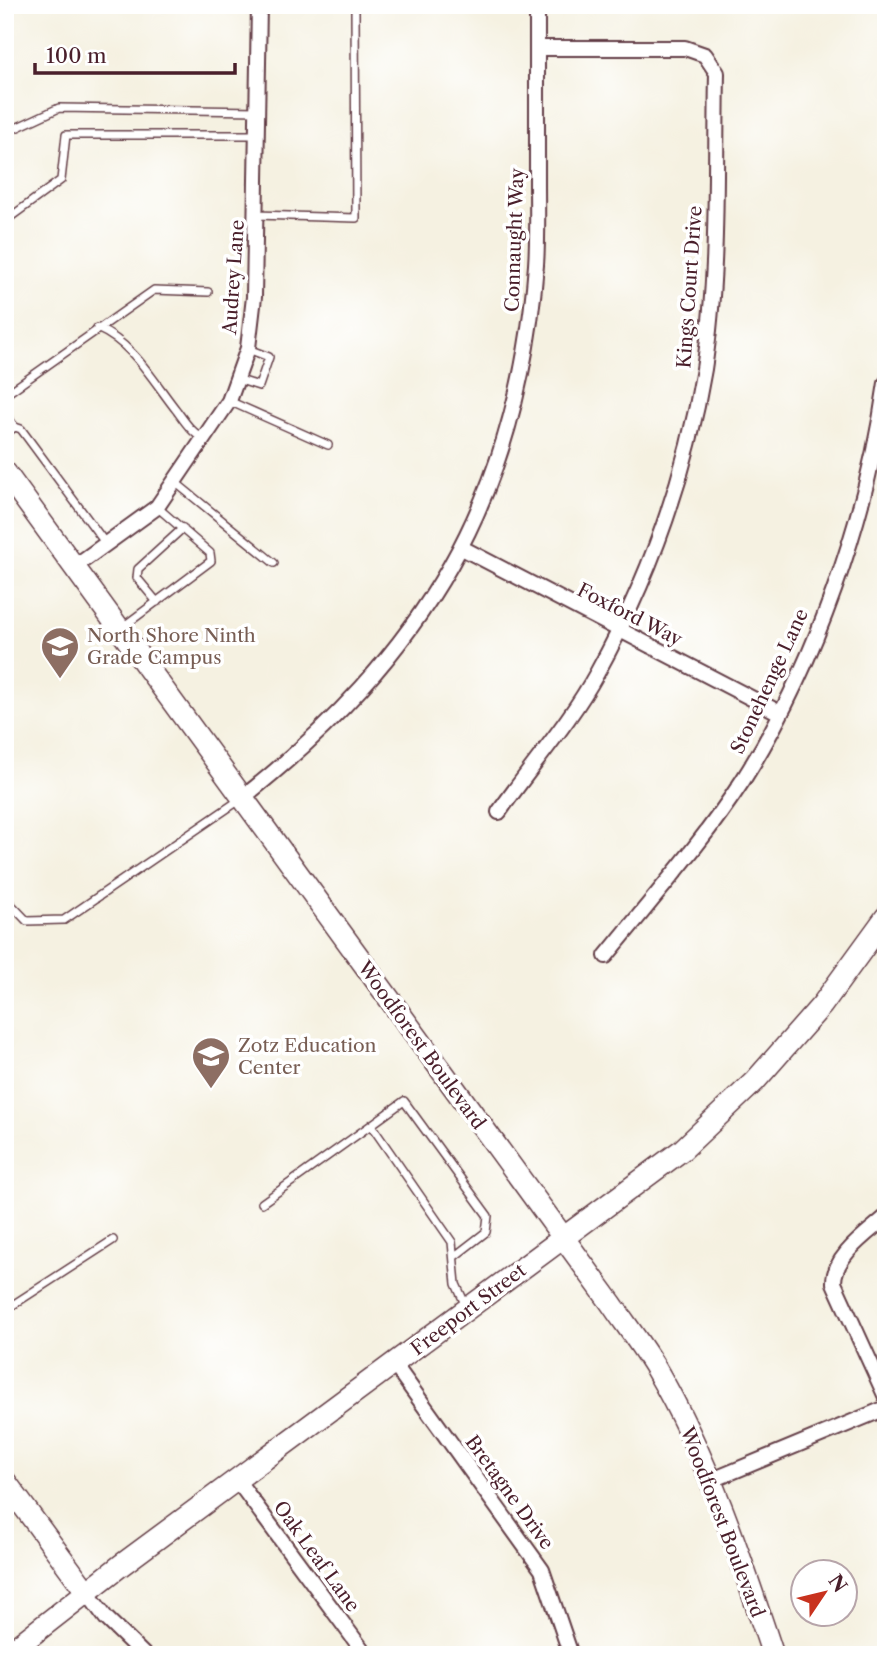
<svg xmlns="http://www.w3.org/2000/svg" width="891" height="1660" viewBox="0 0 891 1660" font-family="'Libre Caslon Text',serif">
<rect width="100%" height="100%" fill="#fff"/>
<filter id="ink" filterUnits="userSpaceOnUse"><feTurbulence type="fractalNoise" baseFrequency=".0143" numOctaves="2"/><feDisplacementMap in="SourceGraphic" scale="14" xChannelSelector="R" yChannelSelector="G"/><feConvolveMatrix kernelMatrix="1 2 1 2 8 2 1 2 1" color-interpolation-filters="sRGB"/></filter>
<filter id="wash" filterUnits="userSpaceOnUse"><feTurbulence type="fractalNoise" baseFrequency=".00686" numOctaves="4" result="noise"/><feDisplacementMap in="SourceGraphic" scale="28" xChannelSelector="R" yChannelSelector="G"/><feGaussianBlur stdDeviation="1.57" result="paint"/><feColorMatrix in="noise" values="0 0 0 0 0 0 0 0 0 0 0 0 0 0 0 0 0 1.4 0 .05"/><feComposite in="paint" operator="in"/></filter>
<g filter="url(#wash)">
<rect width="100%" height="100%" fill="#f5f1e1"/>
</g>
<g filter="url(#ink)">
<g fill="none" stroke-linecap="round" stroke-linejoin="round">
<defs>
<path id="lane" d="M5,133L59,108L258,111
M256,215L356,218L355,7
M5,221L61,180L66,135H257
M97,328C134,344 153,381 177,411C185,422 192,433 204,439
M237,379L259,386L269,357L248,349
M5,395L154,290L208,292
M229,401L328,445
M5,414L15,427L21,429L106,544
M5,434L15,427
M175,482L274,563
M157,602L137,578L138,569L183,528
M120,629L211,561L210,553L157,507
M5,898L27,921L64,920L241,799
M371,1125L404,1101L488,1216L486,1232L455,1256
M262,1203L371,1125L452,1242L456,1284L466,1306
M5,1310L113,1240"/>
<path id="street" d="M462,548L780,713
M74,567L157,507L229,401L248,348L254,297L259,5
M241,799C424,654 518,500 536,265C538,237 537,208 537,180C537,122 537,64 537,5
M499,812C531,766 570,722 597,673C649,579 686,476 704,369C719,272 715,171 717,73L705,55L685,48H537
M606,956C652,899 703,842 743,780C815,666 867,517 886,383
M886,1217C868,1233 833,1256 834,1283L886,1397
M394,1364L542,1570L571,1655
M237,1480L366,1655
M710,1481L886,1408
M86,1591L106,1618L144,1655"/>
<path id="secondary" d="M5,472L611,1303C626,1325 643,1347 656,1369C708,1458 741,1558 773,1655
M5,1481L86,1591
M6,1655L120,1566L682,1150L755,1081L822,1005L886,917"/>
</defs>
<use href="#lane" stroke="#643e46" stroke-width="10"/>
<use href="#street" stroke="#643e46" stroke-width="18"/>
<use href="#secondary" stroke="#643e46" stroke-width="24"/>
<use href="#lane" stroke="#fff" stroke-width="7"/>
<use href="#street" stroke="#fff" stroke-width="14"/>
<use href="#secondary" stroke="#fff" stroke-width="21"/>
</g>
</g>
<defs>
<symbol id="school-pin" viewBox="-11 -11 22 30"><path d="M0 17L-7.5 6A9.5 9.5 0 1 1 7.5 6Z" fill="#8d6e63" stroke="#fff"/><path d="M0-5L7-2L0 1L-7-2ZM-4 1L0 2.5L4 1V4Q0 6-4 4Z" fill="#fff"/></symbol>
</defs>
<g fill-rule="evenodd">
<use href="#school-pin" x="38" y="624" width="44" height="60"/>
<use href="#school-pin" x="189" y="1034" width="44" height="60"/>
</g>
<g text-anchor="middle" stroke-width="7" stroke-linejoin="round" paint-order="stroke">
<g font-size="19" fill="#4a1f2b" stroke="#fff">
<text transform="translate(514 240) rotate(-88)" y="7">Connaught Way</text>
<text transform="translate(233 277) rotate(-86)" y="7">Audrey Lane</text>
<text transform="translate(689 287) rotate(-86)" y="7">Kings Court Drive</text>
<text transform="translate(630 614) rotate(27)" y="7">Foxford Way</text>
<text transform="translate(769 681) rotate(-65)" y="7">Stonehenge Lane</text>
<text transform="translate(422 1045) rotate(54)" y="7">Woodforest Boulevard</text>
<text transform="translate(468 1309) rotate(-37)" y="7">Freeport Street</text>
<text transform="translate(510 1492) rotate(54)" y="7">Bretagne Drive</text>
<text transform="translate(723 1522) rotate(69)" y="7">Woodforest Boulevard</text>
<text transform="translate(317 1556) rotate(54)" y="7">Oak Leaf Lane</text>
</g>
<g font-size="19" fill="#785e54" stroke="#fff" text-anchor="start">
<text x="87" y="642">North Shore Ninth<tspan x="87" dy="22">Grade Campus</tspan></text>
<text x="238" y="1052">Zotz Education<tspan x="238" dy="22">Center</tspan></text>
</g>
</g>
<rect width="891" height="1660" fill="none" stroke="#fff" stroke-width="28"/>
<g transform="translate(824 1593) rotate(55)"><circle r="33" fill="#ffffff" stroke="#b7a5aa" stroke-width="2"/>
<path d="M0-5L12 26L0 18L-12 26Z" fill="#c8321e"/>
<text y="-10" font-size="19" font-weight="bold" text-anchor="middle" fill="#4a1f2b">N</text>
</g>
<path d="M35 63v10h200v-10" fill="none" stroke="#4a1f2b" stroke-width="3.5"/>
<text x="46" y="63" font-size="21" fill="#4a1f2b" stroke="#ffffff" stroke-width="5" paint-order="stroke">100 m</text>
</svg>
